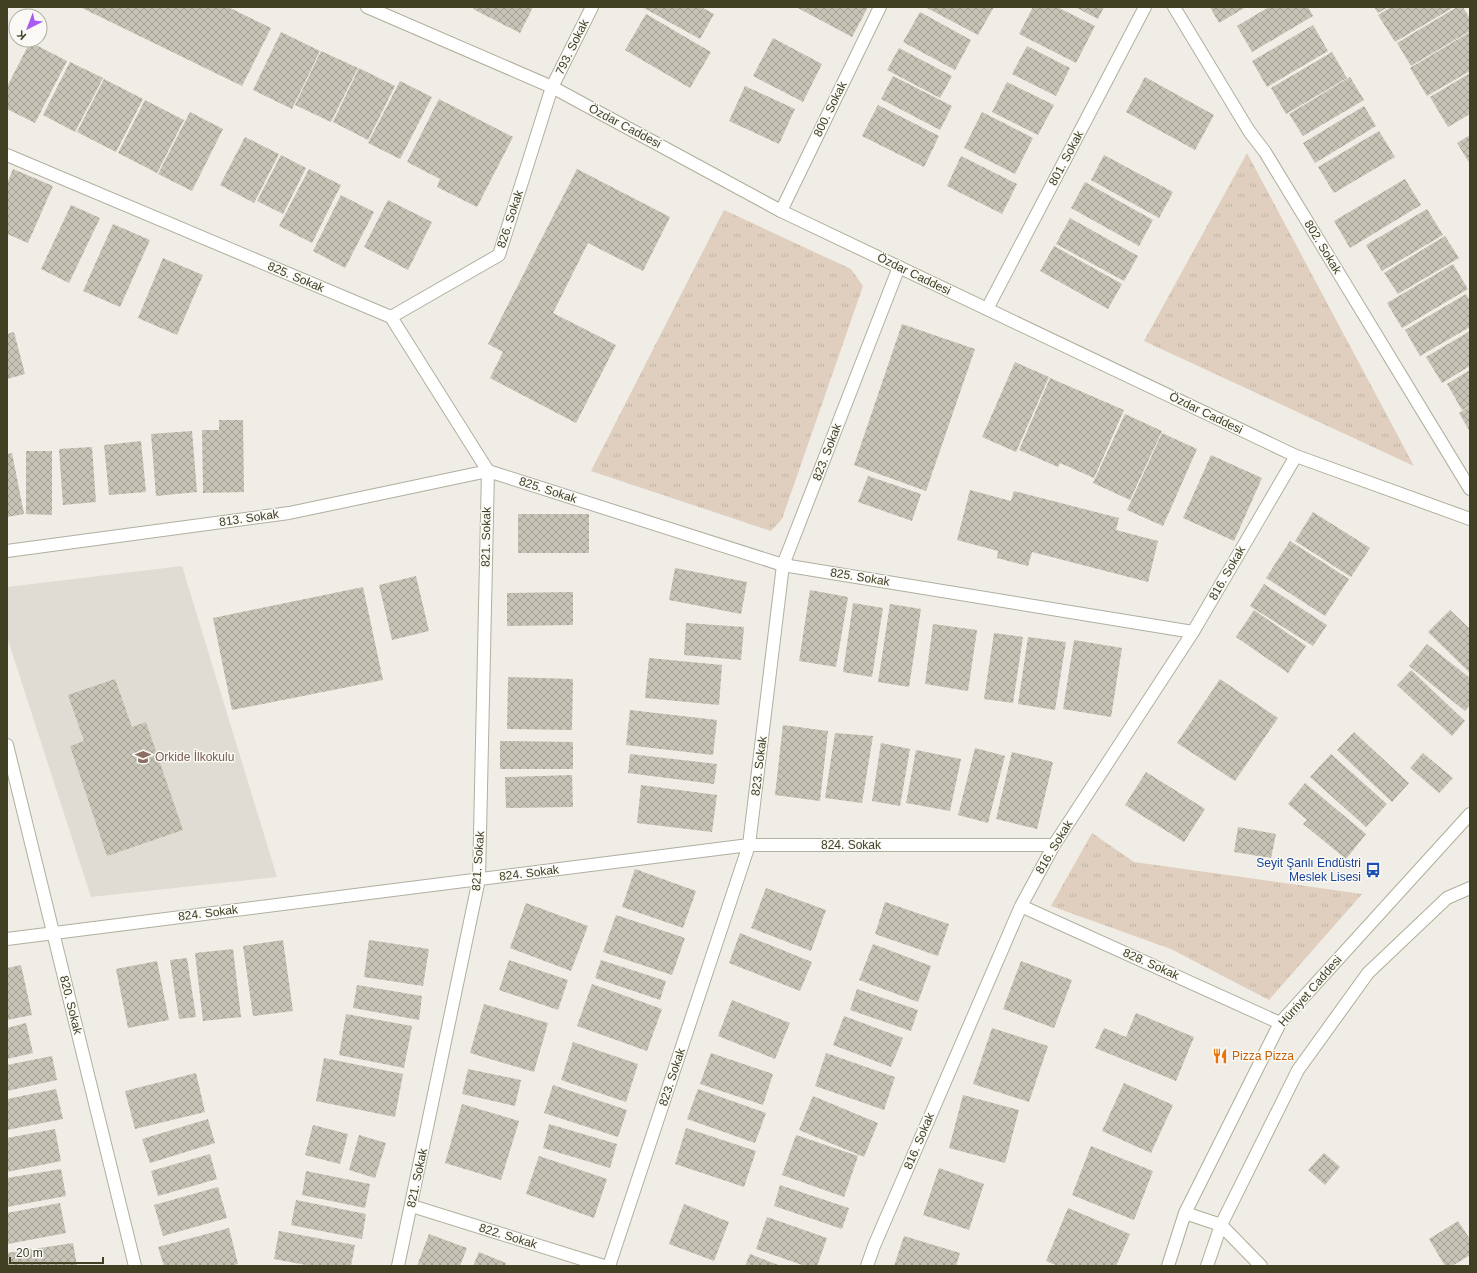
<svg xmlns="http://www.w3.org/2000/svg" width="1477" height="1273" viewBox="0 0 1477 1273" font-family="Helvetica,sans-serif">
<defs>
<pattern id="grass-tufts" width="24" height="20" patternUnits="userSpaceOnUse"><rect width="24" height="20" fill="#e0cfbe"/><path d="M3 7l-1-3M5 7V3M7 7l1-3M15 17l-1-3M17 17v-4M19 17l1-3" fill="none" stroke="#c1b3a3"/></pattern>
<pattern id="building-cross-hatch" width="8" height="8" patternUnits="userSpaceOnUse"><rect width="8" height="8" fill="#c7c4b7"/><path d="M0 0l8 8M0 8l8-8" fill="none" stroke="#a3a194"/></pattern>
</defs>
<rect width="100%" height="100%" fill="#efede5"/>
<path fill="#dfdcd3" d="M182,566L277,877L91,897L7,637V587Z"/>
<path fill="url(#grass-tufts)" d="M1247,153L1414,466L1144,341Z
M724,210L851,269L863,286L782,519L771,531L591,471Z
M1092,833L1134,862L1362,894L1269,1000L1171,949L1051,906Z"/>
<path fill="url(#building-cross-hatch)" d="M80,7H228L271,28L242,86Z
M474,7H533L520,33L473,9Z
M642,7H701L714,14L700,39Z
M796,7H868L852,37Z
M925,7H994L978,35Z
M1033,7H1057L1095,26L1076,63L1019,34Z
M1075,7H1104L1098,19Z
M1210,7H1246L1219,23Z
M1269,7H1308L1313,16L1252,52L1237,26Z
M1374,7H1388L1378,13Z
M1391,7H1454L1395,42L1378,15Z
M1457,7H1463L1470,19V31L1411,66L1397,43Z
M920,12L971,40L955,70L903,42Z
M646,14L711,52L690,88L625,50Z
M1313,25L1328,51L1267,87L1252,61Z
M281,32L320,51L292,109L253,90Z
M1470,32V71L1427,96L1410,68Z
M773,38L822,64L803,102L753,76Z
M30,42L67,61L35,123L7,109V87Z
M1027,46L1070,68L1056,96L1012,74Z
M899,48L952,76L940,98L887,70Z
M321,51L358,68L331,122L295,105Z
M1332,52L1347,78L1286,114L1271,88Z
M70,62L103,78L75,132L43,115Z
M359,68L395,86L368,140L333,122Z
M1470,73V114L1448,127L1430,97Z
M893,76L952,106L940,130L881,99Z
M1145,77L1214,115L1195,150L1126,112Z
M1350,77L1364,100L1303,136L1289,114Z
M104,79L143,99L116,152L77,132Z
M400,81L432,97L400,159L368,143Z
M1007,82L1054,105L1038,135L992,112Z
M745,86L795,109L779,144L729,121Z
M439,99L513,137L477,207L437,187L440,179L407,162Z
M145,100L184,120L157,173L118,153Z
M878,105L939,136L924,167L862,136Z
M1364,106L1376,126L1315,163L1303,143Z
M190,112L223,129L192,191L158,174Z
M982,112L1033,138L1015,174L964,148Z
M1379,131L1395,157L1334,193L1318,167Z
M1470,135V164L1457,143Z
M245,137L279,154L254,203L220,185Z
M281,155L306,168L283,214L257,201Z
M1104,155L1173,192L1159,218L1091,180Z
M961,156L1017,184L1002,214L947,186Z
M13,169L53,186L28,243L7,234V184Z
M309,169L341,185L312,243L279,226Z
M577,169L670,217L643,271L588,243L553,313L616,345L576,423L490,378L503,352L488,344Z
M1405,179L1421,205L1350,248L1334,221Z
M1085,182L1153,220L1139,246L1071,208Z
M341,195L374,212L345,268L313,251Z
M388,200L432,222L408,270L364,247Z
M71,205L100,218L69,283L41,269Z
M1427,209L1443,235L1382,271L1366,245Z
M1070,218L1138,256L1124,281L1056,244Z
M113,224L150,240L120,307L83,291Z
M1445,236L1459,258L1398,294L1384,273Z
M1054,246L1122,284L1108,309L1040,271Z
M163,258L203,275L177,335L138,318Z
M1453,264L1468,289L1402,328L1387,303Z
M1466,294L1470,301V327L1420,356L1405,330Z
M902,324L975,349L926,491L854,465Z
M1470,331V366L1442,383L1426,357Z
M14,332L25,374L7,379V334Z
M1015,362L1049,377L1016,452L982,437Z
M1470,370V406L1462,410L1447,384Z
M1050,378L1124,410L1094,478L1060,463L1058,467L1019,450Z
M1470,406V432L1459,413Z
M1125,414L1162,431L1130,500L1093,483Z
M219,420H243L244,492L203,493L202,430H219Z
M192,431L197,492L156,496L151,434Z
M1162,433L1197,449L1163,526L1127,510Z
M141,441L146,492L109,495L104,445Z
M92,447L96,502L63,505L59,449Z
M26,451H52V515L26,514Z
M12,453L24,514L7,517V454Z
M1211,455L1262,478L1234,541L1183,518Z
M868,476L921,494L912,521L858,502Z
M970,490L1011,501L1014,491L1119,518L1116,530L1158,541L1148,582L1032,552L1028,566L997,558L998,551L957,540Z
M1313,512L1370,548L1351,577L1295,541Z
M518,514H589V553H518Z
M1290,541L1349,579L1325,616L1266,578Z
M675,568L747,582L741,614L669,600Z
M416,576L429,631L392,640L379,585Z
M1264,584L1327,625L1313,646L1250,606Z
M363,587L383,680L232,710L213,618Z
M810,590L848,597L836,667L799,661Z
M573,592V625L507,626V593Z
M853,603L883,608L872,677L843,672Z
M890,604L921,609L909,687L878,682Z
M1254,610L1306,646L1288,673L1236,637Z
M1450,610L1470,629V673L1428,632Z
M686,623L744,627L741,660L684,655Z
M933,624L977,630L968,691L925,684Z
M994,633L1023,637L1013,703L984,699Z
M1028,637L1066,642L1055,710L1018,704Z
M1074,640L1122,648L1111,717L1063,709Z
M1427,644L1470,678V705L1465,711L1409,666Z
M649,658L722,665L719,705L645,698Z
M1411,670L1465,721L1452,736L1397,685Z
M508,677L573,679L572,730L507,729Z
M115,679L132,727L146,722L183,830L107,856L70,746L84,741L68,695Z
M1220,679L1278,718L1235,781L1177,743Z
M630,710L717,720L713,755L626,745Z
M783,725L828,731L820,801L775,795Z
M1354,732L1409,783L1392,802L1337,750Z
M835,733L873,736L862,803L825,798Z
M500,741L573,742V769H500Z
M881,743L910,749L900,806L872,801Z
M975,748L1005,756L988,823L958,815Z
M916,750L961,759L950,811L906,803Z
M1012,752L1053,762L1037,829L996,819Z
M1423,753L1453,778L1439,793L1410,768Z
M630,754L717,764L714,784L628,773Z
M1331,754L1387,804L1366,827L1310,777Z
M1146,772L1205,809L1184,842L1125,805Z
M572,775L573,807L506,808L505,777Z
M1305,783L1366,834L1346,859L1303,824L1307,820L1288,804Z
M641,785L717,795L712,832L637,823Z
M1238,827L1276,834L1271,858L1234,852Z
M635,869L696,891L683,928L622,907Z
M766,888L826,910L811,951L751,928Z
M885,902L949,924L938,956L875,934Z
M526,903L588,926L571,971L510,948Z
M616,915L685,938L672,975L603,952Z
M740,933L812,962L800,991L729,963Z
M283,940L293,1011L253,1016L243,946Z
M369,940L429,949L423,986L364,977Z
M873,944L931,966L918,1002L859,980Z
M233,949L241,1017L203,1021L195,953Z
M187,958L196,1017L179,1019L170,960Z
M509,960L568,980L558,1010L499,990Z
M601,960L666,981L660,1000L595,978Z
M157,961L169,1020L128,1028L116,969Z
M1021,961L1072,980L1054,1028L1003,1009Z
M21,965L32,1015L7,1020V968Z
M592,984L662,1009L647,1051L577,1026Z
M357,985L422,996L419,1020L353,1008Z
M857,989L918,1010L911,1031L850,1010Z
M732,1000L790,1023L775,1059L718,1036Z
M484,1004L548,1023L534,1072L470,1053Z
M1136,1013L1194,1037L1176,1081L1095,1048L1104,1028L1126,1037Z
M346,1014L412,1026L404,1068L339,1055Z
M844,1016L903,1038L891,1067L833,1045Z
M26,1023L33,1053L7,1059V1028Z
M992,1028L1048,1046L1029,1102L973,1084Z
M573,1042L638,1064L626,1102L561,1080Z
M711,1053L773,1074L763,1105L700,1084Z
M826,1053L895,1077L884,1110L815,1086Z
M52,1056L57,1080L7,1091V1065Z
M324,1058L403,1074L395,1117L316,1101Z
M468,1069L521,1080L515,1106L462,1094Z
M196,1073L205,1112L135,1129L125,1091Z
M1124,1083L1173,1105L1151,1153L1102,1131Z
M553,1085L627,1110L618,1137L544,1113Z
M56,1089L63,1119L7,1130V1099Z
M698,1089L766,1113L755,1143L687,1119Z
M963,1095L1019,1110L1005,1163L949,1148Z
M813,1096L878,1123L864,1157L799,1130Z
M462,1104L519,1121L501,1180L445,1163Z
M208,1119L215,1143L150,1163L142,1139Z
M549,1124L617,1144L610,1168L543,1148Z
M313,1125L348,1134L340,1164L305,1155Z
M686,1128L756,1151L744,1187L675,1164Z
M55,1129L61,1161L7,1172V1138Z
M359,1135L386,1143L375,1178L349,1170Z
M796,1135L858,1156L844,1197L782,1175Z
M1091,1146L1153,1171L1134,1220L1072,1195Z
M1324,1153L1340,1167L1325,1185L1308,1170Z
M210,1154L217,1179L158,1196L151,1171Z
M539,1156L607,1179L594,1218L526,1194Z
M939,1168L984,1184L969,1230L923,1215Z
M61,1169L66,1196L7,1207V1178Z
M306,1171L370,1184L365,1208L302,1195Z
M780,1185L849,1208L842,1229L774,1206Z
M218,1187L227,1218L163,1236L154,1205Z
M296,1200L366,1214L362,1239L291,1225Z
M60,1203L66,1233L8,1244L7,1213Z
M684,1204L729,1222L714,1261L669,1244Z
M1068,1208L1130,1234L1116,1266H1058L1046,1261Z
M767,1217L827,1238L817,1266H805L756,1249Z
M1458,1221L1470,1239V1255L1452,1266H1445L1429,1239Z
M229,1228L238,1264L230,1266H164L158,1247Z
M279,1231L355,1245L351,1266H311L274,1259Z
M429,1234L467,1248L460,1266H417Z
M904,1236L960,1253L956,1266H894Z
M73,1243L77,1266H7V1253Z
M479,1252L506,1263L505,1266H473Z
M750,1254L781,1266H745Z"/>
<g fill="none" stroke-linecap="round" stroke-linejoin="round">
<defs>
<path id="street" d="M1174,7L1249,131L1265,152L1470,489
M7,155L391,317L488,471L783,565L1193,632
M781,211L880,7
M987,309L1145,7
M391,317L499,255L552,87L592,7
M7,551L289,513L488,471L479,879L398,1266
M7,745L135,1266
M1021,906L1280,1023
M7,939L749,845H1054
M412,1206L604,1266
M609,1266L749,845L783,565L899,267
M867,1266L874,1246L1021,906L1054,845L1193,632L1296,456"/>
<path id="secondary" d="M367,7L552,87L781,211L1296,456L1470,519
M1185,1213L1221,1225L1261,1266
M1168,1266L1185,1213L1280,1023L1470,814
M1207,1266L1221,1225L1298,1070L1368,973L1447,898L1470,888"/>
</defs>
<use href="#street" stroke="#b0af9f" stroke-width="14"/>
<use href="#secondary" stroke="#b0ad97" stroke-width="14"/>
<use href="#street" stroke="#fff" stroke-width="12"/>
<use href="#secondary" stroke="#fff" stroke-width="12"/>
</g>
<defs>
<symbol id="school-bare" viewBox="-9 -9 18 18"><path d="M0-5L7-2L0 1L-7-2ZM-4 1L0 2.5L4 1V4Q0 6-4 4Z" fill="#8d6e63" stroke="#fbf9f6" stroke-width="2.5" paint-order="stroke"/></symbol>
<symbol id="bus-bare" viewBox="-9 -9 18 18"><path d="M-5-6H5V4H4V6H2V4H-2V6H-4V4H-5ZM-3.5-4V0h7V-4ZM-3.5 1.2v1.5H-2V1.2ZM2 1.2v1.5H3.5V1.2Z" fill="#1a4fb4" stroke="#fbf9f6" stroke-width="2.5" paint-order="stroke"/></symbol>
<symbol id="restaurant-bare" viewBox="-9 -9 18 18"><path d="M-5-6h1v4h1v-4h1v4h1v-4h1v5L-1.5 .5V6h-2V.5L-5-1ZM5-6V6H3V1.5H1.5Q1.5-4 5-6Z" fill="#e8710a" stroke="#fbf9f6" stroke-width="2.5" paint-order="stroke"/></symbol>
</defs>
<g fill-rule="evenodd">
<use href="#school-bare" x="132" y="746" width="22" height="22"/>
<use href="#bus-bare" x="1362" y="859" width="22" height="22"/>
<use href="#restaurant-bare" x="1209" y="1045" width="22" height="22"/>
</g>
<g text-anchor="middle" stroke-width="3" stroke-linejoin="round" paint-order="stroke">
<g font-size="12" fill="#414023" stroke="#fbf9f6">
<text transform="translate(572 47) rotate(-64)" y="4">793. Sokak</text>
<text transform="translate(830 109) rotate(-64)" y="4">800. Sokak</text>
<text transform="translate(625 126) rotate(28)" y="4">Özdar Caddesi</text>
<text transform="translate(1066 158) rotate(-62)" y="4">801. Sokak</text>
<text transform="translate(510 219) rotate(-72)" y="4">826. Sokak</text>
<text transform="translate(1323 247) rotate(59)" y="4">802. Sokak</text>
<text transform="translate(914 274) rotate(26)" y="4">Özdar Caddesi</text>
<text transform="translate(296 277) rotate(23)" y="4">825. Sokak</text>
<text transform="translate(1206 413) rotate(26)" y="4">Özdar Caddesi</text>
<text transform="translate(827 452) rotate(-69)" y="4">823. Sokak</text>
<text transform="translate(548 490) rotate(18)" y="4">825. Sokak</text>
<text transform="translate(249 518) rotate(-8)" y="4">813. Sokak</text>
<text transform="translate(486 537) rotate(-89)" y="4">821. Sokak</text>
<text transform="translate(1227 573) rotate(-60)" y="4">816. Sokak</text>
<text transform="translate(860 577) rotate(9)" y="4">825. Sokak</text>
<text transform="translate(759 766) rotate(-83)" y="4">823. Sokak</text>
<text x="851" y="849">824. Sokak</text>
<text transform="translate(1054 847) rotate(-59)" y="4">816. Sokak</text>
<text transform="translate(478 861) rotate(-86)" y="4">821. Sokak</text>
<text transform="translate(529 873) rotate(-7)" y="4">824. Sokak</text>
<text transform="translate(208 913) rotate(-7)" y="4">824. Sokak</text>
<text transform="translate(1151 964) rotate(24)" y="4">828. Sokak</text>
<text transform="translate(1310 991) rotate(-49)" y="4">Hürriyet Caddesi</text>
<text transform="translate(71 1005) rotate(76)" y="4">820. Sokak</text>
<text transform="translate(672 1077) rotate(-72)" y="4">823. Sokak</text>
<text transform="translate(919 1141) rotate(-67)" y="4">816. Sokak</text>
<text transform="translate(417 1178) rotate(-78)" y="4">821. Sokak</text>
<text transform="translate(508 1236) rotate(17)" y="4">822. Sokak</text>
</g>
<g font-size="12" fill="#785e54" stroke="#fbf9f6" text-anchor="start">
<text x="155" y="761">Orkide İlkokulu</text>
</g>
<g font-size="12" fill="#164399" stroke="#fbf9f6" text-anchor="end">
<text x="1361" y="867">Seyit Şanlı Endüstri<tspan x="1361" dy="14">Meslek Lisesi</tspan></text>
</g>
<g font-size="12" fill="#c56008" stroke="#fbf9f6" text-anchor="start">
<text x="1232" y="1060">Pizza Pizza</text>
</g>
</g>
<rect width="1477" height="1273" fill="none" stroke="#414023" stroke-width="16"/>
<g transform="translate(28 28) rotate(222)"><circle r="19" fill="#fbf9f6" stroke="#b1afa2"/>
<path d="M0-3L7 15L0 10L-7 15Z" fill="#a75df4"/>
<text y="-6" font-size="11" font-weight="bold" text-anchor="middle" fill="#414023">K</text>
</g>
<path d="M10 1257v6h93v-6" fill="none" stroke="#414023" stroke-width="2"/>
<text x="16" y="1257" font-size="12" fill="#414023" stroke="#fbf9f6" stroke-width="3" paint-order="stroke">20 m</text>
</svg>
